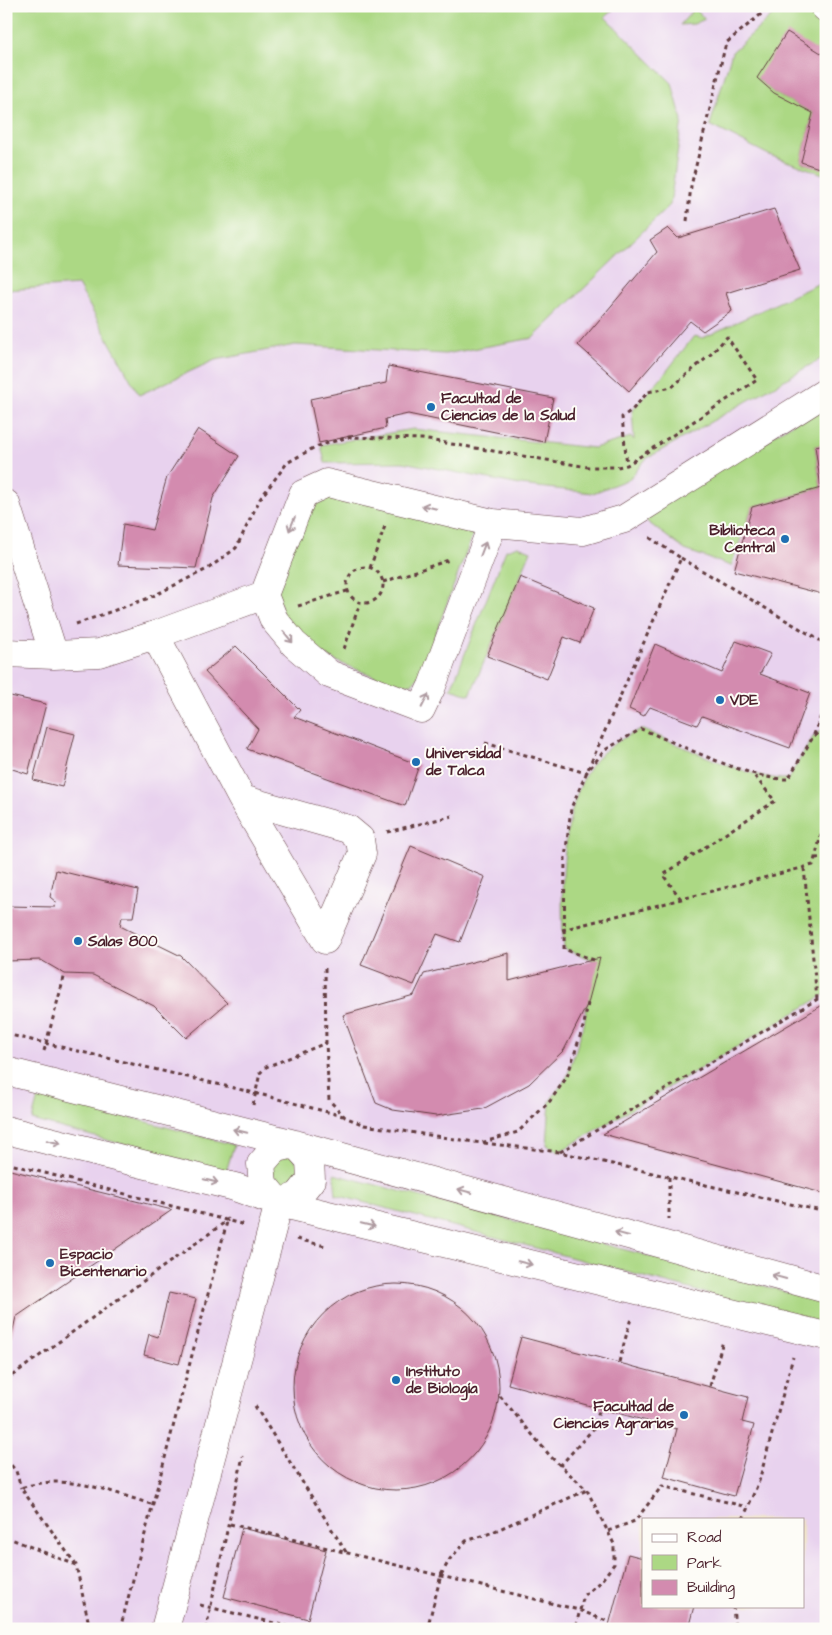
<svg xmlns="http://www.w3.org/2000/svg" width="832" height="1635" viewBox="0 0 832 1635" font-family="'Architects Daughter',sans-serif">
<rect width="100%" height="100%" fill="#fdfcf7"/>
<filter id="ink" filterUnits="userSpaceOnUse"><feTurbulence type="fractalNoise" baseFrequency=".02" numOctaves="2"/><feDisplacementMap in="SourceGraphic" scale="10" xChannelSelector="R" yChannelSelector="G"/><feConvolveMatrix kernelMatrix="1 2 1 2 8 2 1 2 1" color-interpolation-filters="sRGB"/></filter>
<filter id="wash" filterUnits="userSpaceOnUse"><feTurbulence type="fractalNoise" baseFrequency=".0096" numOctaves="4" result="noise"/><feDisplacementMap in="SourceGraphic" scale="20" xChannelSelector="R" yChannelSelector="G"/><feGaussianBlur stdDeviation="1.12" result="paint"/><feColorMatrix in="noise" values="0 0 0 0 0 0 0 0 0 0 0 0 0 0 0 0 0 1.4 0 .05"/><feComposite in="paint" operator="in"/></filter>
<g filter="url(#wash)">
<rect width="100%" height="100%" fill="#ede0be"/>
<path fill="#e8d2ee" fill-rule="evenodd" d="M6,6H826V1629H6ZM643,1519H803V1606H643Z"/>
<path fill="#acd884" stroke="#7b7c58" d="M6,6H617L605,17L672,83L682,120L670,205L533,338L445,354L295,345L215,360L139,395L78,285L6,290Z
M690,6H697L695,9L705,19L694,24L680,25L693,10Z
M783,6H810L826,21V56L757,78L774,93L813,113L801,162L822,169L826,159V175L769,155L710,125L732,52Z
M826,280V356L646,459L629,479L593,493L520,485L403,462L325,463L321,445L413,429L594,448L631,437L634,440L632,410L666,372L694,336L703,338Z
M826,403V444L815,446L821,488L752,507L731,566L685,550L641,517Z
M327,492L466,526L473,534L420,675L413,683L398,686L336,661L310,647L284,620L276,587L311,500Z
M518,546L531,551L470,695L451,689L506,550Z
M826,727V994L559,1152L547,1145L550,1101L567,1077L584,1024L594,960L564,949C560,899 561,818 586,774C597,752 620,739 641,729C677,743 752,781 788,779L813,737Z
M6,1086L14,1088L7,1115L6,1114Z
M39,1093L234,1145L226,1172L32,1120Z
M288,1150L307,1175L280,1191L267,1164Z
M334,1174L826,1302V1325L336,1195Z"/>
<g id="blocks">
<path fill="#d38baf" d="M787,32L826,56V159L822,169L801,162L813,113L774,93L757,78Z
M774,209L800,270L726,293L732,311L703,331L690,321L629,391L578,345L657,252L650,240L668,228L678,238Z
M388,366L553,398L544,442L408,414L385,419L386,428L319,443L310,399L386,383Z
M198,429L239,456L213,498L196,568L118,565L123,524L152,530L167,477Z
M826,444V595L734,571L752,507L821,488L815,446Z
M520,577L594,608L580,643L564,637L547,679L487,656Z
M736,641L771,654L760,674L810,693L790,748L702,716L697,725L650,707L644,716L629,709L655,644L722,673Z
M236,646L300,710L294,717L419,765L405,806L247,749L258,729L205,672Z
M6,695L46,704L28,774L6,767Z
M47,727L75,734L62,787L33,780Z
M6,822L11,823L7,837H6Z
M411,846L485,877L460,942L437,934L414,985L361,965Z
M56,870L138,890L133,917H122L120,926L181,956L227,1003L186,1038L154,1006L93,975L65,974L41,960L6,961V906L55,907L56,902L50,897Z
M509,953V981L600,958L588,1003L564,1050L529,1084L483,1109L436,1116L393,1110L376,1103L343,1015L414,995L424,974Z
M826,1003V1194L603,1134Z
M6,1169L172,1210L16,1317L10,1342L6,1340Z
M293 1387a103 103 0 1 1 206 0a103 103 0 1 1-206 0Z
M169,1293L196,1299L179,1364L144,1355L149,1334L158,1337Z
M521,1337L748,1397L742,1422L754,1425L734,1496L664,1477L677,1429L508,1384Z
M242,1528L326,1550L308,1619L224,1597Z
M628,1554L643,1558V1606H694L688,1629H608Z"/>
</g>
</g>
<g filter="url(#ink)">
<use href="#blocks" fill-opacity="0" stroke="#623c41" stroke-width="1"/>
<g fill="none" stroke-linecap="round" stroke-linejoin="round">
<defs>
<path id="minor" d="M824,6L826,8
M6,504L54,655
M493,523L432,686L421,709L329,674L294,644L274,620L264,595L303,494L327,483L493,523L583,531L624,519L826,392
M155,635L242,799L325,940
M6,653L54,655L99,653L155,635L264,595
M242,799L348,829L360,839L362,854L325,940
M6,1071L295,1144L826,1289
M6,1130L235,1187L279,1203L826,1336
M295,1144L310,1160L311,1180L298,1196L279,1203L263,1184L261,1164L274,1149Z
M165,1629L279,1203"/>
</defs>
<use href="#minor" stroke="#623c41" stroke-width="29"/>
<path stroke="#623c41" stroke-width="3" stroke-dasharray="4 4" stroke-linecap="butt" d="M687,221L691,186L726,43L771,6
M681,558L826,644
M347 585a18 18 0 1 1 36 0a18 18 0 1 1-36 0Z
M370,568L385,526
M383,582L449,560
M298,606L347,591
M76,624L149,598L209,568L236,548L260,499L287,463L315,447L349,437L422,439L588,467H617L627,465L757,380L727,337L710,355L672,387L648,392L632,410L622,417L627,465
M344,649L360,603
M814,736L826,727
M485,743L586,773L605,750L641,729C677,743 752,781 788,779L813,737L826,702
M387,832L452,816
M815,858L826,857
M804,868L817,999
M681,899L663,875L775,801L752,773
M562,930L813,865L826,817
M594,960L564,949L565,858L571,808L681,558L647,536
M325,968L326,1043L329,1100L345,1117L364,1125L481,1143L518,1132L550,1101L567,1077L584,1024L588,1003
M6,1034L255,1093L343,1116
M44,1051L65,974
M253,1105L260,1073L266,1067L326,1043
M484,1143L559,1152L826,1212
M560,1152L826,994
M6,1163L245,1225
M669,1177V1219
M297,1239L325,1246
M619,1362L631,1318
M6,1380L228,1220
M710,1386L723,1341
M500,1396L551,1457L587,1490L614,1544V1564L601,1581L584,1595L575,1629
M255,1406L346,1552
M6,1459L16,1471L21,1488
M560,1466L593,1429L600,1409
M743,1519L759,1481L793,1357
M230,1524L579,1610L609,1622
M608,1531L635,1521L662,1486L747,1507
M6,1537L76,1565L90,1629
M76,1565L21,1488C66,1472 111,1492 154,1505
M200,1605L299,1629
M733,1606L735,1629
M120,1629L228,1218
M206,1629L243,1456
M427,1629L441,1575L450,1559L466,1541L488,1534L587,1490"/>
<use href="#minor" stroke="#fff" stroke-width="28"/>
</g>
<defs><path id="oneway-shaft" d="M-6 0H5M1.5-3L5.5 0L1.5 3" fill="none" stroke-width="1.6" stroke-linecap="round" stroke-linejoin="round" transform="scale(1.25)"/></defs>
<g stroke="#ae9aa0">
<use href="#oneway-shaft" transform="translate(429 507) rotate(-166)"/>
<use href="#oneway-shaft" transform="translate(292 524) rotate(112)"/>
<use href="#oneway-shaft" transform="translate(483 549) rotate(-69)"/>
<use href="#oneway-shaft" transform="translate(288 637) rotate(51)"/>
<use href="#oneway-shaft" transform="translate(425 701) rotate(-63)"/>
<use href="#oneway-shaft" transform="translate(240 1131) rotate(-166)"/>
<use href="#oneway-shaft" transform="translate(54 1142) rotate(14)"/>
<use href="#oneway-shaft" transform="translate(211 1181) rotate(14)"/>
<use href="#oneway-shaft" transform="translate(465 1191) rotate(-165)"/>
<use href="#oneway-shaft" transform="translate(368 1225) rotate(14)"/>
<use href="#oneway-shaft" transform="translate(622 1234) rotate(-165)"/>
<use href="#oneway-shaft" transform="translate(525 1263) rotate(14)"/>
<use href="#oneway-shaft" transform="translate(779 1277) rotate(-165)"/>
</g>
</g>
<g fill="#1f6fb2" stroke="#fdfcf7" stroke-width="2">
<circle cx="431" cy="407" r="5"/>
<circle cx="785" cy="539" r="5"/>
<circle cx="720" cy="700" r="5"/>
<circle cx="416" cy="762" r="5"/>
<circle cx="78" cy="941" r="5"/>
<circle cx="50" cy="1263" r="5"/>
<circle cx="396" cy="1380" r="5"/>
<circle cx="684" cy="1415" r="5"/>
</g>
<g text-anchor="middle" stroke-width="4" stroke-linejoin="round" paint-order="stroke">
<g font-size="15" font-weight="bold" fill="#4a1f2b" stroke="#fdfcf7" text-anchor="start">
<text x="441" y="403">Facultad de<tspan x="441" dy="17">Ciencias de la Salud</tspan></text>
<text x="775" y="535" text-anchor="end">Biblioteca<tspan x="775" dy="17">Central</tspan></text>
<text x="730" y="705">VDE</text>
<text x="426" y="758">Universidad<tspan x="426" dy="17">de Talca</tspan></text>
<text x="88" y="946">Salas 800</text>
<text x="60" y="1259">Espacio<tspan x="60" dy="17">Bicentenario</tspan></text>
<text x="406" y="1376">Instituto<tspan x="406" dy="17">de Biología</tspan></text>
<text x="674" y="1411" text-anchor="end">Facultad de<tspan x="674" dy="17">Ciencias Agrarias</tspan></text>
</g>
</g>
<rect width="832" height="1635" fill="none" stroke="#fdfcf7" stroke-width="25"/>
<rect x="642" y="1518" width="162" height="90" fill="#fdfcf7" stroke="#b5a4a5"/>
<rect x="652" y="1534" width="25" height="8" fill="#ffffff" stroke="#b5a4a5"/>
<text x="687" y="1542" font-size="15" fill="#4a1f2b">Road</text>
<rect x="652" y="1555" width="25" height="15" fill="#acd884" stroke="#b5a4a5"/>
<text x="687" y="1568" font-size="15" fill="#4a1f2b">Park</text>
<rect x="652" y="1580" width="25" height="15" fill="#d38baf" stroke="#b5a4a5"/>
<text x="687" y="1592" font-size="15" fill="#4a1f2b">Building</text>
</svg>
